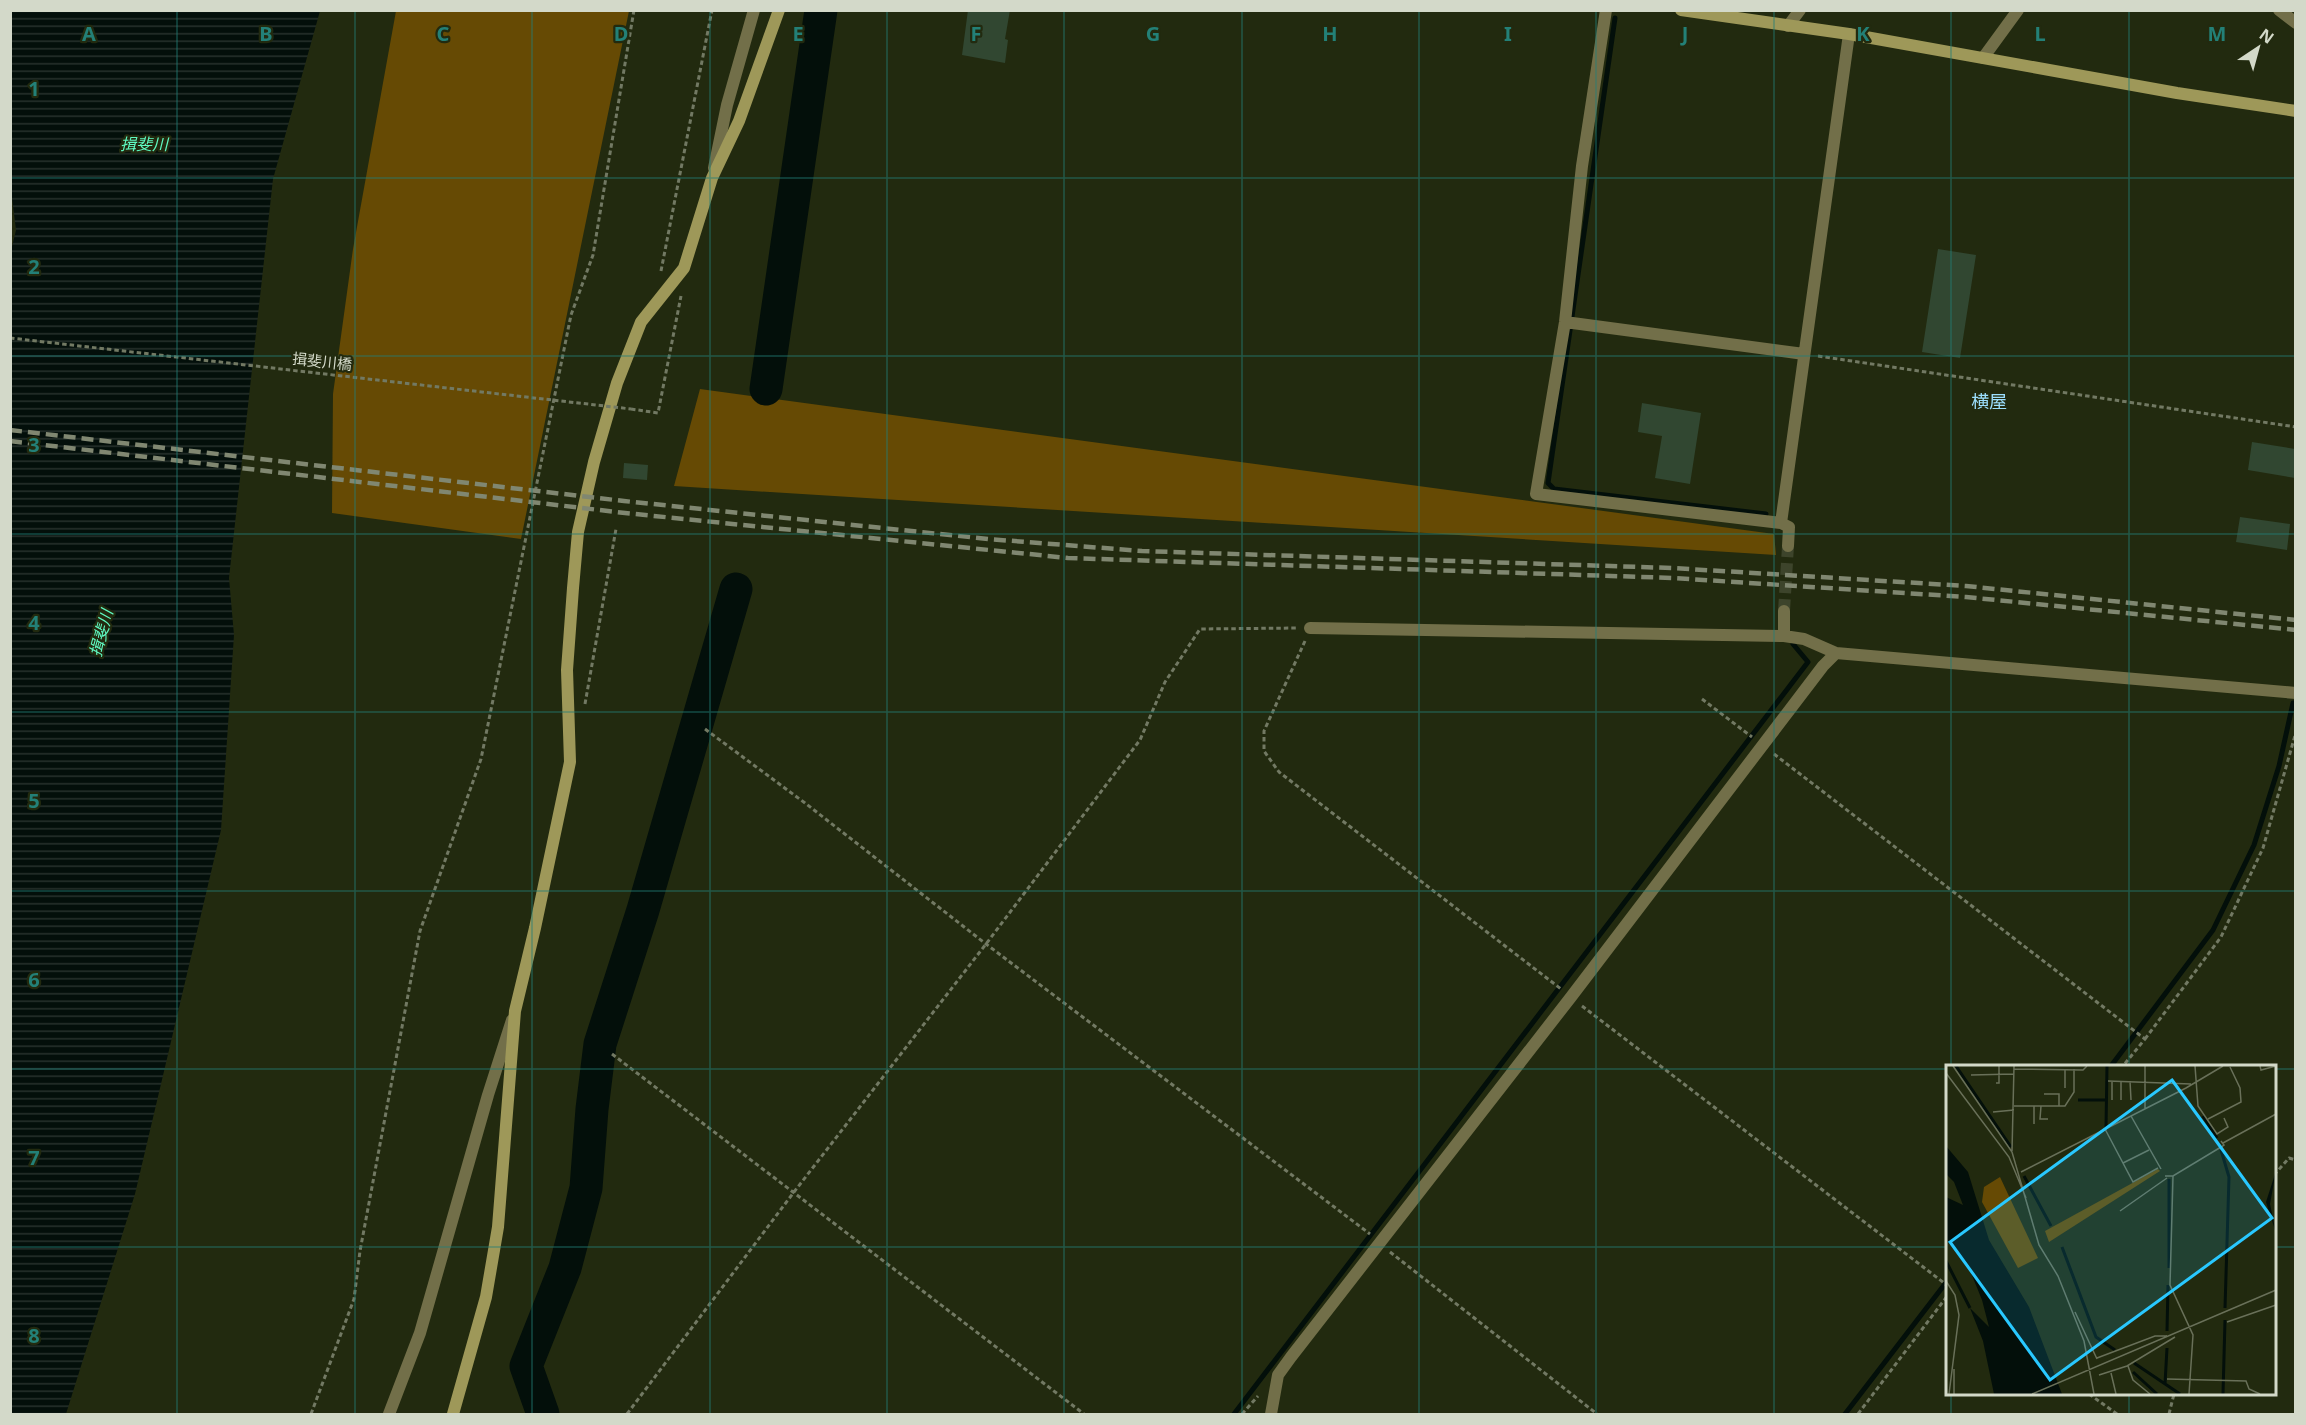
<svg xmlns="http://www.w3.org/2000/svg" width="2306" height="1425" viewBox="0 0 2306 1425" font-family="'Noto Sans','Noto Sans JP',sans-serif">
<defs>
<pattern id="water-rules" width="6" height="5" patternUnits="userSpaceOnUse" patternTransform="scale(1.5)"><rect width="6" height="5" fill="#030f0a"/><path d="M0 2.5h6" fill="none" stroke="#27312c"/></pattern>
</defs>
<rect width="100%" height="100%" fill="#222a0f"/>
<path fill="#664a04" d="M396,11H629L521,539L332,513L333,394L353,249Z
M700,389L1774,534L1776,555L674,486Z"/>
<path fill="url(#water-rules)" d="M10,11H320L273,179L229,578L234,635L221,830L135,1194L66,1414H10V255L16,230L10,182Z"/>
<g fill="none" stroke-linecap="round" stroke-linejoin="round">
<path stroke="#030f0a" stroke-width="5" d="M1615,18L1548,483L1554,489L1766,514
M2111,1066L2213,930L2254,845L2279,766L2293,703
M1234,1414L1808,662L1793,644
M1845,1414L1948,1280"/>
<path stroke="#030f0a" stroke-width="33" d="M766,389L821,10
M543,1414L526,1366L565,1268L586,1188L592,1109L600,1044L643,910L736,589"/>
</g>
<path fill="#314731" d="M968,10H1010L1005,39L1008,40L1005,63L962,55Z
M1938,249L1976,255L1960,358L1922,352Z
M1642,403L1701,413L1690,484L1655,478L1662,436L1638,432Z
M2252,442L2295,449V478L2248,470Z
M624,463L648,465L647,480L623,478Z
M2240,517L2290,524L2287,550L2236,542Z"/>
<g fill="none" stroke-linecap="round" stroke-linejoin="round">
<path stroke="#3d442b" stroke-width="12" stroke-dasharray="12 6" stroke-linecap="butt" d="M1784,611L1788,546"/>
<path stroke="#727963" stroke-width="3" stroke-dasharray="4.5 3" stroke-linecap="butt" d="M661,271L712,10
M1818,356L2296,427
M631,409L658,413L681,296
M1305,641L1264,731V751L1279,772L1561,989
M1702,699L1752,737
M585,704L616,529
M705,729L805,803L986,944L1370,1234
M1774,754L2145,1039L2123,1066
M1582,1006L1948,1286
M2145,1039L2221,937L2263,848L2296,732
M612,1054L1084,1414
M2274,1175L2289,1158L2296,1160
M1390,1252L1597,1414
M2089,1394L2117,1414
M311,1414L354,1299L360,1251L420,931L481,759L571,315L593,255L634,10
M627,1414L794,1192L986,944L1140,740L1165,682L1200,629L1296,628
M1242,1414L1258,1396
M1858,1414L1948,1295
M2169,1414L2174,1394"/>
<path stroke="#726f49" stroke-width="12" d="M1606,10L1582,166L1565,322L1536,494L1781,523L1789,527L1788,546
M2279,10L2296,23
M1788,26L1800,10
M1983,58L2018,10
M714,168L727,105L754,10
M1565,322L1804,354
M1781,523L1849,34
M1784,611V636L1804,639L1836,653L2296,693
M1310,628L1784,636
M389,1414L420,1333L488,1095L512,1020
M1271,1414L1278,1375L1291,1357L1571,997L1823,666L1836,653"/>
<path stroke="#9e9859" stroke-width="12" d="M1681,10L1849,34L2177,93L2296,111
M453,1414L486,1297L498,1227L515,1011L535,928L570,762L567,670L573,588L578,532L594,462L617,383L641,322L684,268L712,178L739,121L779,10"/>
<path stroke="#808771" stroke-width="4.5" stroke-dasharray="12 6" stroke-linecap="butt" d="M10,430L624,501L988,539L1142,551L1672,568L1966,586L2296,620
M10,441L625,513L1068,558L1673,578L1966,597L2296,630"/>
<path stroke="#727963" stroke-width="3" stroke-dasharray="4.5 3" stroke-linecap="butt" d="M10,338L631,409"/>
</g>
<path fill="none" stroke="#238077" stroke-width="1.5" stroke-opacity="0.55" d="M177,10V1414M355,10V1414M532,10V1414M710,10V1414M887,10V1414M1064,10V1414M1242,10V1414M1419,10V1414M1596,10V1414M1774,10V1414M1951,10V1066M2129,10V1066M10,178H2296M10,356H2296M10,534H2296M10,712H2296M10,891H2296M10,1069H1948M2274,1069H2296M10,1247H1948M2274,1247H2296M1951,1394V1414M2129,1394V1414"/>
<g text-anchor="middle" stroke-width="4.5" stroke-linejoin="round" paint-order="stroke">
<g font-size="15" fill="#d3d9c9" stroke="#222a0f">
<text transform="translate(322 362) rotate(6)" y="5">揖斐川橋</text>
</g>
<g font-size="16" font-style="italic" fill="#5ffac2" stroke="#222a0f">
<text x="144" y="150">揖斐川</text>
<text transform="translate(101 633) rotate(-75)" y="6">揖斐川</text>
</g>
<g font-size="18" fill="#9cdffe" stroke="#222a0f">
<text x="1989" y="408">横屋</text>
</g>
</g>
<g transform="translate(1946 1065)">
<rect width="330" height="330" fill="#222a0f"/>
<path d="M212,104L214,106L103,177L99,166ZM54,112L92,193L72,203L36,137L38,122Z" fill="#664a04"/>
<path d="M0,81L22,107L43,175L83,242L116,329H48L37,276L24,243L43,262L36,235L21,198L0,175V132L17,140L8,117L0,109ZM330,106L324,139L330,168L320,137Z" fill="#030f0a"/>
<path fill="none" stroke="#030f0a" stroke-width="3" d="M10,1L65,82M132,35H161M257,51L271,73M160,63L161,1M275,85L283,112L279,243M78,111L105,161M116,182L150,272L169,285M0,196L24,243M223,203V114M221,266L222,220M188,298L234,329M187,307L211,329M219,319L221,283M277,329L279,255"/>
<path fill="none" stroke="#697059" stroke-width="1.5" d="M7,1L66,87L93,180L112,211L138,276L148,329M249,1L252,41L271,69L282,62L278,53M314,1L315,5L330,1M68,4L137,5L141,1M119,4V23M0,8L63,92L80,133M25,10L68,9M162,16L245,19M166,16V35M184,16L185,35M50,18H53V1M98,29H113V41M175,35V16M68,41H119L128,27V4M95,41L94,54H102M199,44V1M47,47L68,45M185,51L215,104M262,54L295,37L294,23L284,2M88,59V41M159,64L187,117L212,103M277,78L330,49M66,86L68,1M177,98L203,85M75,107L240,23L277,1M219,111H227L275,82L278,80L275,76M227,111L224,220L247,270L243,329M174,146L221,113M0,216L9,230L13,250L3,329M129,247L151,294M281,257L330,240M151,293L209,271H221M182,301L187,315L204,329M8,304V329M165,308L170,329M153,310L181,301L229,272M221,314L300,316L303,324L314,329M86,329L330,225"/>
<path fill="#29c8ff" fill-opacity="0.15" stroke="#29c8ff" stroke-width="3" d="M226,15L326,153L104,315L4,177Z"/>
<rect width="330" height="330" fill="none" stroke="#d3d9c9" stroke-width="3"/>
</g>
<g font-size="20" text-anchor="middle" font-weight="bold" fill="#238077" stroke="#222a0f" stroke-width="4.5" stroke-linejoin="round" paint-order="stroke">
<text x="89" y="41">A</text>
<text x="266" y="41">B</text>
<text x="443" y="41">C</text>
<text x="621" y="41">D</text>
<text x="798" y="41">E</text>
<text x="976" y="41">F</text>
<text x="1153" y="41">G</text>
<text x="1330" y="41">H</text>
<text x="1508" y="41">I</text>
<text x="1685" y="41">J</text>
<text x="1863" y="41">K</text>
<text x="2040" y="41">L</text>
<text x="2217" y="41">M</text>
<text x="34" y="96">1</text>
<text x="34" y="274">2</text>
<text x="34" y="452">3</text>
<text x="34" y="630">4</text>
<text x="34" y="808">5</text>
<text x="34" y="987">6</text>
<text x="34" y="1165">7</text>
<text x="34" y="1343">8</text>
</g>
<rect width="2306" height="1425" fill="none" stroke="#d3d9c9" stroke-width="24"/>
<g transform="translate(2258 48) rotate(36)" stroke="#222a0f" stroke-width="4.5" paint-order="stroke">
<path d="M0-4.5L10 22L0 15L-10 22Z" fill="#d3d9c9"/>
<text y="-9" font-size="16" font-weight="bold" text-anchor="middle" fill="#d3d9c9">N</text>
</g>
</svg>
